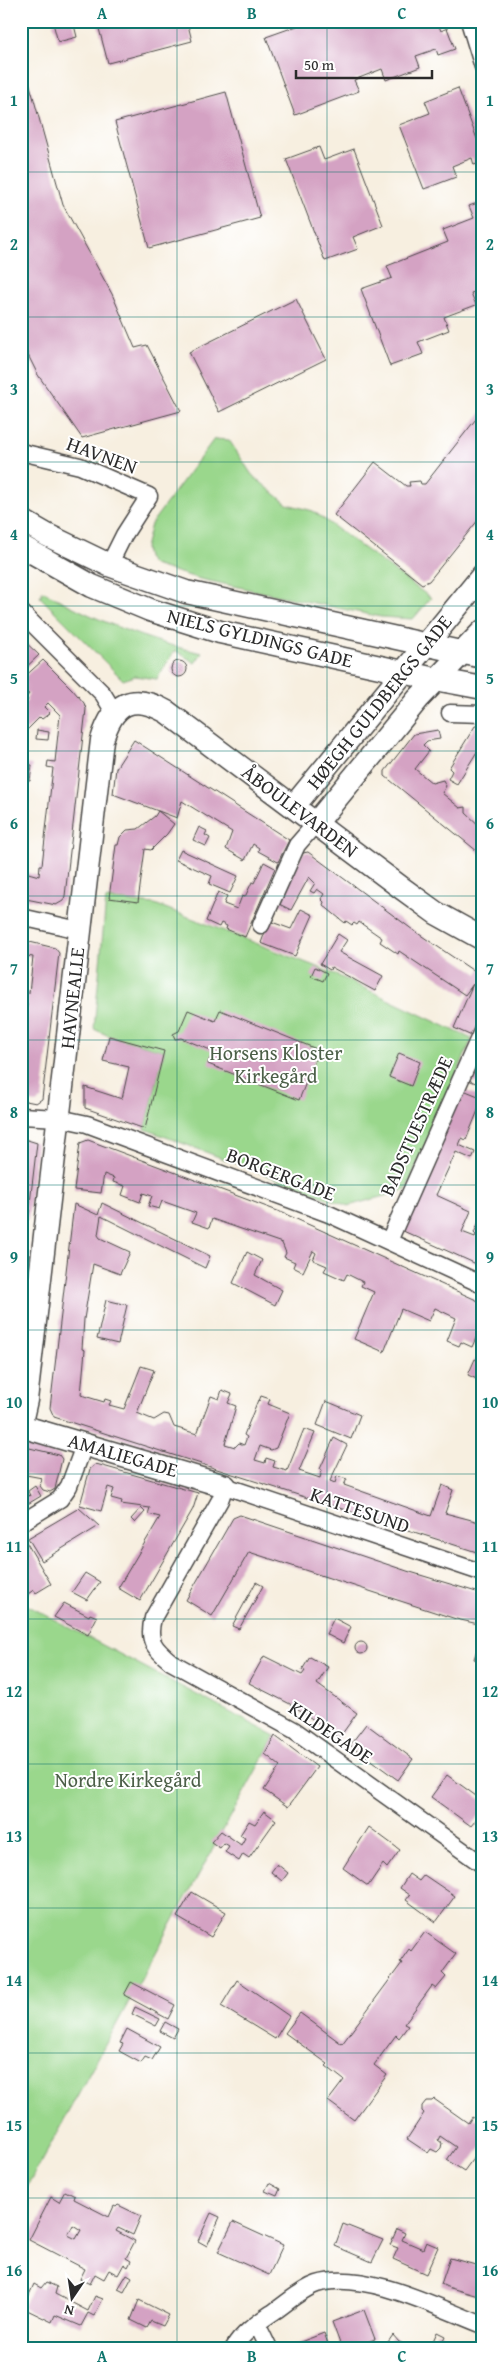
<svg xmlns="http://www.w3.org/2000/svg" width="504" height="2370" viewBox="0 0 504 2370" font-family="'Gentium Book Plus',serif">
<rect width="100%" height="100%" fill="#fff"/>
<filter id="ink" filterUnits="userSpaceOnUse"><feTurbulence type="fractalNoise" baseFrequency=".02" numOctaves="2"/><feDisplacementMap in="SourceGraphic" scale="10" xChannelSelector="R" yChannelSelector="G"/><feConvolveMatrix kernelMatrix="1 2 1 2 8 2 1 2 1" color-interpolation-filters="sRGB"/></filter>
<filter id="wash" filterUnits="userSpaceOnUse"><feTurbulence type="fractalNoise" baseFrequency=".0096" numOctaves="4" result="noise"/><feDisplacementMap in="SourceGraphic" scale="20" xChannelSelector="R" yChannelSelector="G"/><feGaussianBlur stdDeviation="1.12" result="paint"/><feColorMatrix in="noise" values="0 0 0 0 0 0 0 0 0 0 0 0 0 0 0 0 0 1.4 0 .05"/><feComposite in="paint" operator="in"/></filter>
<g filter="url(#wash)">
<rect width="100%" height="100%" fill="#f7efe0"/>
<path fill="#9ad78c" stroke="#62815c" d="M214,439L229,440L252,475L287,504L313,511L431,598L413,619L381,617L200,579L153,565L147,558L145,548L151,524Z
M43,591C93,619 146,641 202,653L195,663L175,650L157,679L135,676L123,680L40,597Z
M106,899L155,904L330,972L472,1039L406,1190L348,1206L145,1129L164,1051L109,1036L94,1029Z
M21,1602L275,1736L21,2198Z"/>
<g id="blocks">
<path fill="#d4a2c3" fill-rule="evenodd" d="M59,21H73L77,37L58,42L53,23Z
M97,21H187L192,41L108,63Z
M295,21H437L441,31L447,28L455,49L438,55L436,49L416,56L420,67L386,80L382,69L354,80L359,91L295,115L266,37L297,26Z
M21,38L27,59L23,60L63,205L112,294L135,348L147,345L181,411L82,438L38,375L21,341Z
M458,88L477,139L483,136V162L474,165L472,158L452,166L456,177L424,189L399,125L430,113L425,101Z
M226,92L260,218L149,248L115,122Z
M319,147L324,160L354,149L383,225L353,237L358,249L325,261L286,159Z
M483,201V289L471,293L476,305L444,317L449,330L418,342L423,354L390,366L361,289L392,278L387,266L448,242L443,230L474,218L469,206Z
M296,299L326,359L219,412L189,352Z
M483,410V514L429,581L422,584L334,515L375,462L406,486H410L409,482L420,481L421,484H425Z
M21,638L39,655L21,672Z
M43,660L72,689L84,703L86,709L65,896L63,901L56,905L21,898V871L39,876L40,865H42L53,768L47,767L48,761L55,762L60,715L48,703L44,707L50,713L42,719L40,717L27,730L21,728V706L28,700L26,698L29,694L21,689V680Z
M171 669a8 8 0 1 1 16 0a8 8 0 1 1-16 0Z
M475,726H483V742L457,784L448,779L452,771L449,768Z
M37,730L49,732L48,740L36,739Z
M438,730L440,739L427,741L423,745L429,751L415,769L432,783L443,780L446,786L442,793L460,808L466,807V813L483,829V856L385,776V771L414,734Z
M134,740L289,840L278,862L258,851L259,848L253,844L245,860L226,849L232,832L182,801L177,818L113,794L116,768Z
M21,764L32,765L30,781L21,780Z
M158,811L174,824L167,834L151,850L145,849L138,902L109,898L116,845H118L120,837L127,830L138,829L155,816Z
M199,827L207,831L205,835L210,838L206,846L193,840Z
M181,850L238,876L230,893L209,884L212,876L176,860Z
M308,852L413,930L478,974L483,963V1016L474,1037L454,1028L473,984L465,995L399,951L398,954L380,942L382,938L359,922L357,925L354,923L352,925L346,921L345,923L323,905L324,902L321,899L324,894L317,889L314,893L310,891L315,883L309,877L291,910L277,903L303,853Z
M264,862L275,868L245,937L226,929L227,926L221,923L219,927L206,921L218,892L227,896L224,904L237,909L242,896L245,897L252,882L254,883Z
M301,909L313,915L295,956L261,943L269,921L291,929Z
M338,934L347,940L339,952L383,976L375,991L331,967L330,970L320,964Z
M21,940L55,948L59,953L42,1099L36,1103L21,1100V1053L27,1004H21V992L29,993L33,957L21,955Z
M315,967L327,973L323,981L311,976Z
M188,1010L215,1021L220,1010L319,1050L299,1100L208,1064L213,1051L181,1038L175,1039L173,1034L179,1031Z
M109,1036L164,1051L145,1129L85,1108V1087L122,1099L129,1067L103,1061Z
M399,1053L420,1062L411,1086L389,1077Z
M474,1061L483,1065V1086L466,1079Z
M461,1089L483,1098L466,1140L462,1138L459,1145L475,1152L472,1159L456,1152L436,1195L471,1211L462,1232L475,1237L476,1235L474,1233L483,1213V1267L401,1230Z
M21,1138L37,1143L28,1220L21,1219Z
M88,1140L283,1213L483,1303V1333L479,1331L472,1347L461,1342L459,1346L447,1341L456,1318L435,1308L429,1321L401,1309L384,1352L354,1339L374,1292L361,1286L363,1282L347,1274L344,1280L324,1271L327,1266L313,1260L316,1253L313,1251L303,1272L293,1267L295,1262L284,1257L286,1253L282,1243L212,1219L209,1228L192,1222L196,1213L162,1201L159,1209L148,1206L152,1196L143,1193L140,1202L122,1195L125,1186L113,1182L114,1178L104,1174L101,1193L74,1190L80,1143Z
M102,1203L210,1256L205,1268L101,1216L98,1235L100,1238L130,1252L120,1274L93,1264L84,1319L82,1349L85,1350L81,1395L104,1402L105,1399L111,1401L109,1405L124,1409L141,1366L154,1370L137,1413L154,1420L164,1414L169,1415L174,1427L197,1434L211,1396L219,1399L222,1390L232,1394L228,1403L236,1406L225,1444L235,1447L239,1443L244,1445L247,1437L244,1435L258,1400L259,1401L261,1396L270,1399L268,1404L290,1413L276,1448L271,1450L260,1446L255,1460L265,1463L266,1458L275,1461L273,1467L287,1471L304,1429L315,1433L299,1471L320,1478L322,1470L320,1469L334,1438L347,1445L330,1481L335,1483L337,1476L347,1479L344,1485L431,1516L442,1485L453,1490L445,1513L483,1523V1554L54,1417L50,1408L74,1204L98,1215Z
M247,1252L262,1260L255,1275L282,1290L275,1305L233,1283Z
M106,1300L127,1305L118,1344L97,1339Z
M475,1359L483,1362V1382L468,1375Z
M326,1401L360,1415L351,1439L317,1425Z
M21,1446L59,1455L62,1459L55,1489L50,1492L43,1490L40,1486L42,1478L21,1474Z
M96,1464L198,1493L193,1509L140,1601L118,1588L160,1517L148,1514L150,1508L121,1504L122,1501L111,1498L114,1489L108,1487L101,1511L80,1505L90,1469Z
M35,1486L41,1496L21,1508V1493L30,1496L28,1491Z
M79,1508L99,1526L42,1561L28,1538Z
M141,1508L145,1512L135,1523L131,1519Z
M240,1515L407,1571L483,1594V1625L456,1619L249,1552L212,1616L186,1600L233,1518Z
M25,1540L51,1584L36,1593L34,1590L26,1595L21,1588V1542Z
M85,1573L100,1582L87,1600L72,1592Z
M256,1582L263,1586L239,1629L232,1626Z
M64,1603L89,1616L90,1614L97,1617L88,1635L54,1617Z
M334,1618L351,1627L343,1643L326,1634Z
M355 1648a6 6 0 1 1 12 0a6 6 0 1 1-12 0Z
M478,1646L483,1647V1662L474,1659Z
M264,1656L302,1675L305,1671L302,1670L310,1657L328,1667L317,1684L357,1713L339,1738L294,1706L249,1683Z
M366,1724L413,1759L398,1780L350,1745Z
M275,1736L317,1767L288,1807L264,1790L280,1766L265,1754Z
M447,1775L483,1801V1811L471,1826L431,1797Z
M264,1811L276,1820L249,1858L243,1854L239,1861L225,1852L229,1846L224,1843L220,1848L211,1842L221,1831L241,1845L245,1838L240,1835L249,1821L255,1824Z
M369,1827L400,1850L387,1868L383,1864L368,1886L343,1868Z
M277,1864L288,1873L282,1881L271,1872Z
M409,1874L419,1881L424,1875L455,1896L436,1922L406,1900L410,1895L400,1888Z
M192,1892L226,1912L211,1937L177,1917Z
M425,1932L456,1954L442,1973L446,1977L436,1989L432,1986L404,2024L408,2026L399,2038L396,2035L374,2065L387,2075L354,2120L328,2101L344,2080L326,2066L328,2064L285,2033L300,2013L342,2044L402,1963L400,1962L409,1949L411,1951Z
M237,1980L289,2016L275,2039L221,2006Z
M131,1982L175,2005L168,2019L124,1995Z
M135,2007L160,2019L156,2026L132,2014Z
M165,2022L178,2029L173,2038L160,2031Z
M127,2029L160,2047L152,2060L145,2057L141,2063L119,2051L123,2044L120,2043Z
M434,2099L468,2123L472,2117L483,2124V2145L464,2171L447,2160L456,2147L440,2136L438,2140L442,2143L441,2148L437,2152L431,2149L428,2153L407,2139L424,2113L422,2111V2106L426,2101H432Z
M269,2183L280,2189L277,2196L265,2191Z
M65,2191L75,2196L74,2199L109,2217L114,2206L116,2207L118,2205L141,2216L133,2235L118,2228L116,2231L135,2241L126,2258L131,2261L128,2267L124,2264L118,2275L109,2270L104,2279L95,2274L90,2284L80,2279L85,2269L29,2240L51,2197L59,2202ZM73,2225L81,2230L76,2239L68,2235Z
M211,2213L220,2217L207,2246L198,2241Z
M233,2222L283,2245L269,2275L218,2252Z
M343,2224L383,2240L372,2262L335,2246Z
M397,2229L405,2233L402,2240L423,2249L426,2242L438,2247L426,2274L393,2259L398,2248L390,2245Z
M450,2258L483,2267V2283L478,2296L447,2287L441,2284Z
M127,2274L132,2277L124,2292L118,2289Z
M46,2282L57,2287L55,2294L88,2311L95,2296L103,2299L94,2316L88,2313L81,2326L55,2315L52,2322L23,2308L34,2284L41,2288Z
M139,2300L169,2315L163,2326L151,2321L147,2328L131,2320Z
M364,2310L375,2339L348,2349H342L332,2322Z
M437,2332L445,2336L439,2349H432L430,2348Z
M324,2333L330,2349H282Z
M393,2335L399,2342L416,2349H383Z"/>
</g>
</g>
<g filter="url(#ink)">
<use href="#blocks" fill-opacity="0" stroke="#4a4846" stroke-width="1"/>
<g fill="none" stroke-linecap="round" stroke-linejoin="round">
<defs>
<path id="street" d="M469,21L483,67
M21,452L80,466L149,496L124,535L109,565
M21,612L103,694L114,712
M450,713L483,714
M21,917L79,930
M261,925L297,845L317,822
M21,1116L59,1118L87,1124L329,1214L483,1285
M389,1241L483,1029
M21,1523L60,1499L69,1486L85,1443
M483,1573L225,1486L220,1500L153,1618C147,1641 154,1648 171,1662L294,1730L483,1865
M257,2324L269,2349
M233,2349C243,2332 259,2322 275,2311C288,2302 302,2289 317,2284C363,2269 439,2308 483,2325"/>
<path id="secondary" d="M21,520L47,535L109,565L186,592L483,657
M21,546L92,586L150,610L220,632L435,679L483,688
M294,806L483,575
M317,822L418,699L483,631
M21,1422L26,1400L102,740C113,703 132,692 167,712L403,889L436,913L483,939
M21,1426L225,1486"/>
</defs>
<use href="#street" stroke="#4a4846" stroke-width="19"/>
<use href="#secondary" stroke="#4a4846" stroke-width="25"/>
<use href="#street" stroke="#fff" stroke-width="16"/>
<use href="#secondary" stroke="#fff" stroke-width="22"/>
</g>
</g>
<path fill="none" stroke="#0f766e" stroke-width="1" stroke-opacity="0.55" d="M177,21V2349M327,21V2349M21,172H483M21,317H483M21,462H483M21,606H483M21,751H483M21,896H483M21,1040H483M21,1185H483M21,1330H483M21,1474H483M21,1619H483M21,1764H483M21,1908H483M21,2053H483M21,2198H483"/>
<g text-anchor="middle" stroke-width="4" stroke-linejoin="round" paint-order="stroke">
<g font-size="20" fill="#2b2b2b" stroke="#fff">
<text transform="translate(102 455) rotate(20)" y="7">HAVNEN</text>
<text transform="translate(260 638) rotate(14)" y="7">NIELS GYLDINGS GADE</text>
<text transform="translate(379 702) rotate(-51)" y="7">HØEGH GULDBERGS GADE</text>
<text transform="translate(300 811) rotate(37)" y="7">ÅBOULEVARDEN</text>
<text transform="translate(72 998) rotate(-84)" y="7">HAVNEALLE</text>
<text transform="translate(416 1126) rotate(-66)" y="7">BADSTUESTRÆDE</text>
<text transform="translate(281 1174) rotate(21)" y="7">BORGERGADE</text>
<text transform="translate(123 1455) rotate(16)" y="7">AMALIEGADE</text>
<text transform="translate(360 1510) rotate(19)" y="7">KATTESUND</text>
<text transform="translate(331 1732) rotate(34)" y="7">KILDEGADE</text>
</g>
<g font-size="20" fill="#4c5f48" stroke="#fff">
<text x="276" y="1060">Horsens Kloster<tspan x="276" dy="23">Kirkegård</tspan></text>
<text x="128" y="1787">Nordre Kirkegård</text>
</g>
</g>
<rect width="504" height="2370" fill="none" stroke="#fff" stroke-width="55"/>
<g transform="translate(72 2298) rotate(193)" stroke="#ffffff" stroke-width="4" paint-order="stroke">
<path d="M0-4L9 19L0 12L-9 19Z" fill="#2b2b2b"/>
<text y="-8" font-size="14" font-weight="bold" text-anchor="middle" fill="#2b2b2b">N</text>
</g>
<path d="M296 70v8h136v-8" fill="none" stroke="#2b2b2b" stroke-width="2.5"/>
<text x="304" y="70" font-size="15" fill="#2b2b2b" stroke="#ffffff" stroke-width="4" paint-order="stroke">50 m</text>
<rect x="28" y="28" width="448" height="2314" fill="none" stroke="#0f766e" stroke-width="2"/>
<g font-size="16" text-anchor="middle" font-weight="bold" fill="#0f766e">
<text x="102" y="19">A</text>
<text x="252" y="19">B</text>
<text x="402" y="19">C</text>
<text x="14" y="106">1</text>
<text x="490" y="106">1</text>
<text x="14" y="250">2</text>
<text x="490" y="250">2</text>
<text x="14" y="395">3</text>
<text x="490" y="395">3</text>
<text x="14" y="540">4</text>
<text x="490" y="540">4</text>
<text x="14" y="684">5</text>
<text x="490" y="684">5</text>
<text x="14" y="829">6</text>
<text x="490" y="829">6</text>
<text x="14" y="974">7</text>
<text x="490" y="974">7</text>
<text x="14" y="1118">8</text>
<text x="490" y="1118">8</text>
<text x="14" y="1263">9</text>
<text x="490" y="1263">9</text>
<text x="14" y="1408">10</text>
<text x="490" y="1408">10</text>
<text x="14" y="1552">11</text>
<text x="490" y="1552">11</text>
<text x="14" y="1697">12</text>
<text x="490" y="1697">12</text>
<text x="14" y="1842">13</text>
<text x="490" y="1842">13</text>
<text x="14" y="1986">14</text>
<text x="490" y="1986">14</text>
<text x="14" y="2131">15</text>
<text x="490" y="2131">15</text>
<text x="14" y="2276">16</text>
<text x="490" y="2276">16</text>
<text x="102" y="2362">A</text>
<text x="252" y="2362">B</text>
<text x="402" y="2362">C</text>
</g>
</svg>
